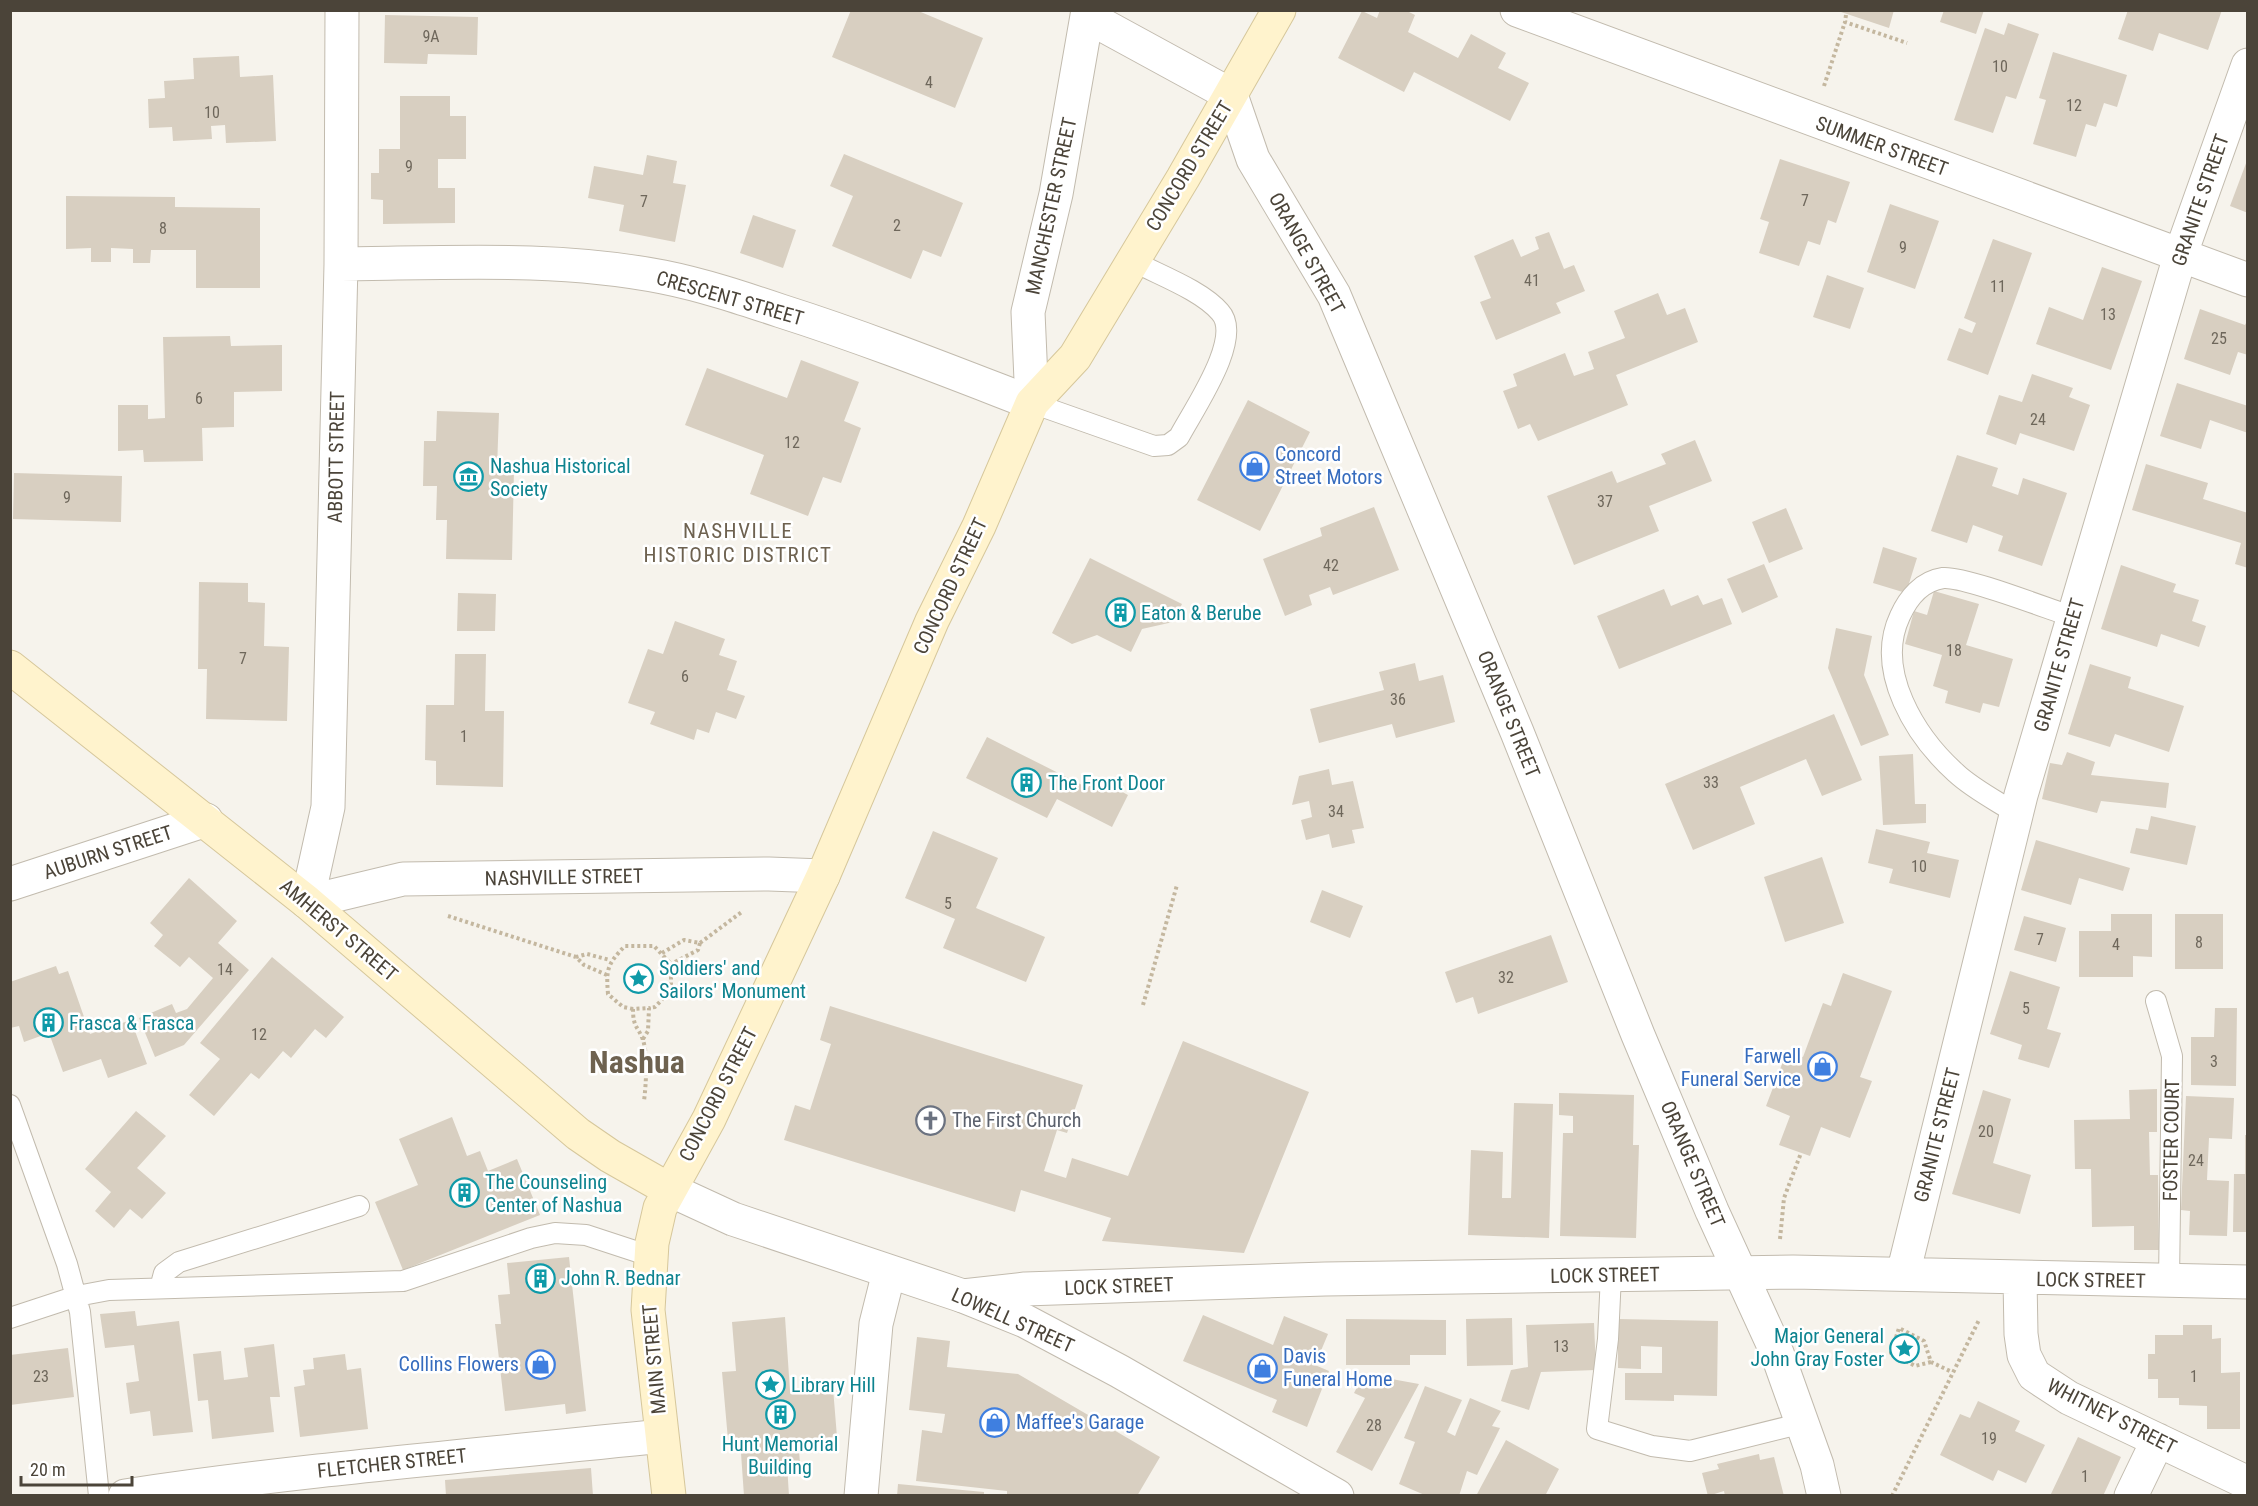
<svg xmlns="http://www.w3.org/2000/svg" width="2258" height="1506" viewBox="0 0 2258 1506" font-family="'Roboto Condensed',sans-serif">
<rect width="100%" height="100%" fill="#f6f3ec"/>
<path fill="#d8cfc1" d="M851,10H916L983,38L955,108L832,57Z
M1380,10H1405L1415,15L1408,32L1458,58L1471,34L1506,53L1498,68L1529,83L1510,121L1414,72L1404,92L1338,58L1362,11L1377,18Z
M1835,10H1894L1889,28Z
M1944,10H1984L1976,34L1940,22Z
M2128,10H2222L2208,50L2159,33L2153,51L2118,39Z
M385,15L478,17L477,55L428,54L427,64L384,63Z
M2008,23L2039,34L2016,99L2006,96L1993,133L1954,120L1985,28L2004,35Z
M2053,52L2127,75L2117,107L2104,103L2096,127L2086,124L2076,157L2033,144L2046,100L2039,98Z
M239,56L240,77L273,75L276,141L226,143L225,125L211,126L212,139L173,141L172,127L149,128L148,99L165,98L164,81L194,79L193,58Z
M400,96H450V116H466V159H438V188H455V223L383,224V200L371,199V173H379V149H400Z
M844,154L963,203L941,257L923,250L911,279L832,246L853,196L830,186Z
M647,155L677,161L673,183L686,185L675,242L619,231L624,205L588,198L594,166L643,175Z
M2248,158V213L2230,206Z
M1780,159L1850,182L1836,223L1828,220L1820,245L1808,241L1799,266L1759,253L1769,222L1760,219Z
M66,196L175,197V207L260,208V288H196V250H151L150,263H133V249L111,248V262H91V248L66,249Z
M1890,204L1939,221L1915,289L1867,272Z
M753,215L796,230L783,268L740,253Z
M1549,232L1564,269L1574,265L1585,291L1556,303L1561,313L1496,340L1480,302L1491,298L1474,256L1513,239L1521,257L1539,249L1535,237Z
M1993,239L2032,253L1988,375L1947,360L1959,328L1972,333L1976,323L1964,318Z
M2102,267L2142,281L2111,370L2036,344L2049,307L2083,320Z
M1827,275L1864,288L1850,329L1813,317Z
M1658,293L1667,315L1685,308L1698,342L1616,375L1628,405L1538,441L1530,424L1518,429L1503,391L1517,386L1513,374L1565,353L1574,376L1594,369L1588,352L1625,338L1614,311Z
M2200,309L2245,325L2248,319V355L2238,352L2230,375L2184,359Z
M230,336L231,346L282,345V391L234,392V427L202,428L203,461L144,462L143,450L118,451V405H148V419L165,418L163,337Z
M801,360L859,382L844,421L861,428L841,483L823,477L808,516L750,494L764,455L685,425L707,368L787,398Z
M2032,374L2073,388L2069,397L2090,405L2074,451L2020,433L2016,445L1986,434L1999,395L2022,402Z
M2177,383L2248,406V433L2210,420L2201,449L2160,436Z
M1248,400L1310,432L1260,531L1197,500Z
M437,411L499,413L497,468L514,469L512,560L446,559L447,520H436L437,486H423L424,441H436Z
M1695,440L1712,481L1649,506L1659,531L1574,565L1547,496L1612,471L1617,483L1666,464L1661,454Z
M1957,455L1998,468L1992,486L2018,495L2023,478L2067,493L2042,566L1998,551L2003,536L1973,525L1967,543L1931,531Z
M2146,464L2208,483L2203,499L2248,513V568L2235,564L2241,543L2132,510Z
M14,473L122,476L121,522L13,519Z
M1374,507L1399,570L1333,595L1330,587L1309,595L1312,605L1285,616L1263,559L1322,536L1320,528Z
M1786,508L1803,549L1769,563L1752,522Z
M1883,547L1917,558L1906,593L1873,583Z
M1090,558L1182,604L1173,622L1142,629L1131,652L1097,635L1072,644L1052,633Z
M1764,564L1778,597L1742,613L1727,579Z
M2121,565L2176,584L2173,592L2199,600L2192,621L2206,626L2199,647L2161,634L2157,647L2101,629Z
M199,582L248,583V602L265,603L264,646L289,647L287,721L206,719L207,669H198Z
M1664,589L1671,606L1698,595L1703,605L1722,598L1732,624L1619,669L1597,616Z
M1934,591L1979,604L1966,645L2013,659L1999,707L1983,703L1980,713L1945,703L1948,691L1933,686L1942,655L1905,644L1914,611L1927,615Z
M458,593L496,594L495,631H457Z
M675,621L725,639L719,655L737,661L727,690L745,696L736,719L716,712L709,733L697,729L694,740L650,724L655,712L628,703L648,649L663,654Z
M1836,628L1872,636L1864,675L1889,735L1861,746L1828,668Z
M455,654H486L485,711H504L503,787L436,785V761L425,760L426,705H454Z
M1415,663L1419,681L1443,675L1455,722L1396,738L1392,724L1319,743L1310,709L1384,690L1379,672Z
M2090,664L2131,677L2128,688L2184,706L2169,752L2115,734L2110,747L2068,734Z
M1834,714L1862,780L1822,796L1806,759L1740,787L1755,824L1693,850L1665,784Z
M987,737L1088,788L1094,777L1128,795L1112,827L1057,799L1047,818L966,778Z
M2067,752L2095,762L2091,775L2169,783L2166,808L2101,801L2097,813L2042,799L2050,763L2062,765Z
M1913,754L1915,804H1926V823L1883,825L1879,756Z
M1329,769L1332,785L1353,781L1364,828L1352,830L1355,843L1332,848L1329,834L1306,840L1301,820L1312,817L1309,801L1292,805L1299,776Z
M2151,816L2196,826L2187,865L2130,853L2136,828L2148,830Z
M1876,829L1930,842L1927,853L1959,860L1950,898L1889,883L1893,869L1868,863Z
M933,831L998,858L976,908L1045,937L1026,982L943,948L955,919L905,898Z
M2036,840L2130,868L2123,891L2079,878L2071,905L2021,890Z
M1822,857L1844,923L1785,942L1764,877Z
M189,878L237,921L218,943L249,970L184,1045L155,1057L139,1018L172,1004L176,1013L187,1009L213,978L189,957L180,967L154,946L163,935L150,923Z
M1322,890L1363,906L1350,938L1310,922Z
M2111,914H2152V957L2133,956V977H2079V931H2111Z
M2175,914H2223V969H2175Z
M2024,916L2066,928L2056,962L2014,950Z
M1551,935L1568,982L1478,1014L1473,997L1456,1003L1445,972Z
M272,957L344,1017L326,1038L315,1029L291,1058L283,1051L259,1079L251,1073L214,1116L189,1095L220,1059L200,1043Z
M56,966L59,974L68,971L90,1034L131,1020L147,1064L108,1078L101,1059L63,1072L49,1033L24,1042L19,1026L10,1028V982Z
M2010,971L2060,987L2047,1029L2061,1033L2049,1068L2018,1059L2022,1045L1990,1034Z
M1843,973L1892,991L1860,1077L1872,1081L1850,1138L1821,1127L1810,1156L1779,1145L1790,1116L1766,1106L1787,1051L1803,1057L1823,1003L1831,1006Z
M830,1006L1083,1085L1067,1133L1057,1130L1044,1171L1066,1178L1072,1158L1128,1176L1183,1041L1309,1092L1244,1253L1102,1241L1111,1218L1021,1190L1015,1212L784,1140L795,1105L810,1110L831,1044L820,1040Z
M2215,1008H2237L2236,1086L2191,1085V1037H2214Z
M2157,1089V1132H2149L2150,1175H2158L2159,1250H2134V1226L2092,1227L2091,1169H2075L2074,1120L2130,1119L2129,1090Z
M1983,1090L2011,1099L1993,1163L2031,1175L2020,1214L1952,1194Z
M1559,1093L1634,1095L1633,1145H1639L1636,1238L1560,1236L1563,1133H1573V1116L1559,1115Z
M2186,1096L2234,1098L2232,1139L2209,1138L2207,1180L2229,1181L2227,1236L2189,1235L2190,1211L2181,1210Z
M1514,1103L1553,1104L1549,1238L1468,1235L1471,1150L1503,1152L1502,1198H1511Z
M136,1111L166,1136L137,1168L166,1193L142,1219L130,1209L114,1228L95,1211L111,1192L85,1169Z
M452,1117L467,1156L480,1151L488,1171L517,1159L540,1215L403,1270L375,1202L418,1185L399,1139Z
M2245,1135H2248V1232H2233L2234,1174H2245Z
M569,1257L586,1411L566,1414L565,1404L505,1411L495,1324H501L498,1295L510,1294L507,1263Z
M135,1311L137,1326L179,1321L193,1432L153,1436L150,1411L130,1414L126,1383L139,1381L134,1345L105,1348L100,1314Z
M1203,1315L1273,1345L1284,1316L1328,1334L1315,1365L1329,1371L1307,1427L1272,1412L1277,1400L1183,1361Z
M785,1317L790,1391L833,1388L837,1437L798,1439L800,1463L787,1464L789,1496H744L740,1439L728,1440L722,1372L736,1371L732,1322Z
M1512,1318L1513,1365L1467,1366L1466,1319Z
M1346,1319L1446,1320V1355H1410V1365H1346Z
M1618,1319L1718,1321L1717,1396L1674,1395V1401L1625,1400V1373H1662V1347L1641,1346V1369L1618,1368Z
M1594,1323L1596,1370L1541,1372L1529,1410L1501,1401L1511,1370L1528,1367L1526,1325Z
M2183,1325H2212V1339L2221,1338V1373L2240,1372V1429H2207V1406L2179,1405V1398H2158V1379H2148V1354H2155V1335H2183Z
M917,1337L950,1341L947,1367L1018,1374L1160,1457L1137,1496H1007V1491L916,1481L922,1430L942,1433L945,1414L909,1410Z
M274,1344L280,1397H270L274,1432L212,1439L208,1400L198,1401L193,1354L221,1351L224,1380L248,1377L244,1348Z
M68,1348L74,1397L10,1405V1355Z
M345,1354L347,1370L361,1368L368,1429L300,1437L294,1387L305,1385L303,1370L314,1369L313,1358Z
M1364,1374L1419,1384L1372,1471L1336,1452L1365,1398L1354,1393Z
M1425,1386L1462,1400L1447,1432L1455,1436L1470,1398L1501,1411L1492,1426L1500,1428L1477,1475L1467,1471L1459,1496H1427L1399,1484L1415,1442L1404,1438Z
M1978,1401L2020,1421L2015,1431L2045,1445L2026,1483L1998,1470L1993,1481L1940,1455L1960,1414L1970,1418Z
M2078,1437L2121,1457L2103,1496H2050Z
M1506,1440L1559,1469L1545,1496H1476Z
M1759,1454L1760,1460L1774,1457L1784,1496H1725L1724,1491L1708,1496L1702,1473L1719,1469L1717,1464Z
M591,1468L593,1496H446L445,1480Z
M898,1484L984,1492V1496H897Z"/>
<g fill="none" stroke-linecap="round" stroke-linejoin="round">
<defs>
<path id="service" d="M1032,403L1154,446L1168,445L1179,437C1193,410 1244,338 1220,312C1201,290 1159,275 1133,261
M2017,814C1997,801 1973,789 1956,773C1916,737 1874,671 1900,616C1908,598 1922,581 1943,578C1965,576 2048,609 2073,617
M2156,1001L2172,1056L2169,1282
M10,1105L67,1264L80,1312L99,1496
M1611,1275L1608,1339L1597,1429L1652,1446L1690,1451L1803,1423
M160,1288L164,1273L179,1262L359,1206
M10,1318L77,1296L109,1290L403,1281L531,1238L555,1233L586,1235L650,1256"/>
<path id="minor" d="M342,10L341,264L328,807L307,902L403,879L769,874L823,876
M1517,10L2248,280
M1088,17L1231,95L1253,159L1334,295L1517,732L1638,1035L1712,1211L1777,1353L1817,1465L1824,1496
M341,264C448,263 557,256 663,277C703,285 742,298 781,311C866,338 949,371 1032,403
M10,884L206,820
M1903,1274L2021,795L2180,256L2248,65
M2020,1279L2021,1334L2024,1355L2034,1375L2069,1398L2248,1483
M963,1296L1025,1289L1325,1279L1793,1272L2248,1282
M125,1496C303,1469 482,1455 661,1436
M861,1496L876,1324L889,1272
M2131,1496L2158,1440"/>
<path id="tertiary" d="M1032,403L1028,312L1056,194L1088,10
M668,1189L733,1219L963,1296L1025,1321L1119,1371L1337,1496"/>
<path id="secondary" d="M10,667L307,902L578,1134L610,1156L668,1189
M669,1496L648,1310L652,1243L660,1208L709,1119L823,876L932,621L979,526L1032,403L1075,357L1183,178L1279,10"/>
</defs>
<use href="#service" stroke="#c2bbae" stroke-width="22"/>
<use href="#minor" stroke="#c2bbae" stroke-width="35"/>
<use href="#tertiary" stroke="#c2bbae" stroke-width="35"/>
<use href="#secondary" stroke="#d6c79b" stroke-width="35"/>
<path stroke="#c4b79f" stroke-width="4" stroke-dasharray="3 3" stroke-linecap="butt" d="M1846,15L1845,22L1907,43
M1824,86L1845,22
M448,916L576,957
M700,943L743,911
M662,953L684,940L700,943L698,950L671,964
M607,975L584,965L576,957L587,954L610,960
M1143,1005L1177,885
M633,1009L623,1007L608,994C606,970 607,964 625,946H654L671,964V990L655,1007L649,1008
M643,1039L648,1031L649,1008L633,1009C633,1028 638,1026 643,1040C648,1055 646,1085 644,1101
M1780,1239L1784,1198L1801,1153
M1931,1362L1915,1366L1891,1353L1899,1328L1924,1341L1931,1362L1952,1372
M1892,1496L1979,1320"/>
<use href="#service" stroke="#fff" stroke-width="20"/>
<use href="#minor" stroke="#fff" stroke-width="33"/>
<use href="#tertiary" stroke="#fff" stroke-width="33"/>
<use href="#secondary" stroke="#fff3cd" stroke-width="33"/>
</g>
<defs>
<symbol id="shop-ring" viewBox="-11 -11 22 22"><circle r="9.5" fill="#fff" stroke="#3f7fe0" stroke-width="1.5"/><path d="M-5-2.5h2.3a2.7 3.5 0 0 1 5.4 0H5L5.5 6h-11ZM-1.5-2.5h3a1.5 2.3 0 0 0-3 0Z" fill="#3f7fe0"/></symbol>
<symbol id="museum-ring" viewBox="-11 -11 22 22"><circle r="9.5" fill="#fff" stroke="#0f9aa8" stroke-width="1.5"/><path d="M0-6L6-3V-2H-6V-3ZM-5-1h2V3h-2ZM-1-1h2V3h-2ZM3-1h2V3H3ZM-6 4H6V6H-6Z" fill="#0f9aa8"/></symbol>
<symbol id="building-ring" viewBox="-11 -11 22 22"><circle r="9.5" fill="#fff" stroke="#0f9aa8" stroke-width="1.5"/><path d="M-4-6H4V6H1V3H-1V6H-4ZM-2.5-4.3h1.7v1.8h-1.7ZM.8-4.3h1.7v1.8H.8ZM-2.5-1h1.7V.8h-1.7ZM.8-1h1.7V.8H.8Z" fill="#0f9aa8"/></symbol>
<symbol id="sight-ring" viewBox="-11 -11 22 22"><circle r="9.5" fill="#fff" stroke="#0f9aa8" stroke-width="1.5"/><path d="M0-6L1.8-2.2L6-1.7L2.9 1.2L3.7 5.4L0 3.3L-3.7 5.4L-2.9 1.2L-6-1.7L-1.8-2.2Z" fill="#0f9aa8"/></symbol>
<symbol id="church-ring" viewBox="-11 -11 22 22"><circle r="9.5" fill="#fff" stroke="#6b7280" stroke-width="1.5"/><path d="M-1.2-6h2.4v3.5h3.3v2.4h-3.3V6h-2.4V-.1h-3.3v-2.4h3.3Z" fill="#6b7280"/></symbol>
</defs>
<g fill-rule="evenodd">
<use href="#shop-ring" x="1238" y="450" width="33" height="33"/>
<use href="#museum-ring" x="452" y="460" width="33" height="33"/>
<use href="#building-ring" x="1104" y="596" width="33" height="33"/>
<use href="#building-ring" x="1010" y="766" width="33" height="33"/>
<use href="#sight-ring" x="622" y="962" width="33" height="33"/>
<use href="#building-ring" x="32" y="1006" width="33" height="33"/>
<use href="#shop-ring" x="1806" y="1050" width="33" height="33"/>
<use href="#church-ring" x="914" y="1104" width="33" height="33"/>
<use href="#building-ring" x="448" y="1176" width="33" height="33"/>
<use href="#building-ring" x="524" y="1262" width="33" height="33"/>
<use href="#sight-ring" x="1888" y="1332" width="33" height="33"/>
<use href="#shop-ring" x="524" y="1348" width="33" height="33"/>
<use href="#shop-ring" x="1246" y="1352" width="33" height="33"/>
<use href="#sight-ring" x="754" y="1368" width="33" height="33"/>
<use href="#building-ring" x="764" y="1398" width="33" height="33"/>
<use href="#shop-ring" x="978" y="1406" width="33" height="33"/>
</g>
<g text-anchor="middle" stroke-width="5" stroke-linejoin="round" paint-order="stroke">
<g font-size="16" fill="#6e675b">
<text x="431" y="42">9A</text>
<text x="2000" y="72">10</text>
<text x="929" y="88">4</text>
<text x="2074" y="111">12</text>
<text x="212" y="118">10</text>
<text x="409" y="172">9</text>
<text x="1805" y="206">7</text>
<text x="644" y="207">7</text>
<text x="897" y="231">2</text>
<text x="163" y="234">8</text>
<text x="1903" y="253">9</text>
<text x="1532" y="286">41</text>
<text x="1998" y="292">11</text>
<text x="2108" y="320">13</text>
<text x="2219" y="344">25</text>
<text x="199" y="404">6</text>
<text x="2038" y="425">24</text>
<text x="792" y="448">12</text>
<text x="67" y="503">9</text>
<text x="1605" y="507">37</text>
<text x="1331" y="571">42</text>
<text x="1954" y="656">18</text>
<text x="243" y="664">7</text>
<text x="685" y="682">6</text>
<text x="1398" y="705">36</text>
<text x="464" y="742">1</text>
<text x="1711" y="788">33</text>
<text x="1336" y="817">34</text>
<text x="1919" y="872">10</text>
<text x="948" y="909">5</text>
<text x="2040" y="945">7</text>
<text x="2199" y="948">8</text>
<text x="2116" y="950">4</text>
<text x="225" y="975">14</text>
<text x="1506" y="983">32</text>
<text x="2026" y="1014">5</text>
<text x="259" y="1040">12</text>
<text x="2214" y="1067">3</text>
<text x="1986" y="1137">20</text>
<text x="2196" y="1166">24</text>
<text x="1561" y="1352">13</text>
<text x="41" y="1382">23</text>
<text x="2194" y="1382">1</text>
<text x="1374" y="1431">28</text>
<text x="1989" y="1444">19</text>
<text x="2085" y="1482">1</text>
</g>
<g font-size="20" fill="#4b4439" stroke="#fff">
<text transform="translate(1882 146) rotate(20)" y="7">SUMMER STREET</text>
<text transform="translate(1189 166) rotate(-59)" y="7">CONCORD STREET</text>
<text transform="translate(2200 200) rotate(-71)" y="7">GRANITE STREET</text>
<text transform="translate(1051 206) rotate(-78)" y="7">MANCHESTER STREET</text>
<text transform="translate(1307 253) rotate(61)" y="7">ORANGE STREET</text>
<text transform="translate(730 298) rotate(16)" y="7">CRESCENT STREET</text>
<text transform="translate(336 457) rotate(-89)" y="7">ABBOTT STREET</text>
<text transform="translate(950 586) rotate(-65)" y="7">CONCORD STREET</text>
<text transform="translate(2059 665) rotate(-74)" y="7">GRANITE STREET</text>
<text transform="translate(1509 714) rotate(68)" y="7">ORANGE STREET</text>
<text transform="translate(108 852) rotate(-18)" y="7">AUBURN STREET</text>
<text transform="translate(564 877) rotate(-1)" y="7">NASHVILLE STREET</text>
<text transform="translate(339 930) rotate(40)" y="7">AMHERST STREET</text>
<text transform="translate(718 1094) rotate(-63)" y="7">CONCORD STREET</text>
<text transform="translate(1937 1135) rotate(-76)" y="7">GRANITE STREET</text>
<text transform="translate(2171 1140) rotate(-89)" y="7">FOSTER COURT</text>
<text transform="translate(1693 1164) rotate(67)" y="7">ORANGE STREET</text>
<text transform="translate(1605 1275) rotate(-1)" y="7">LOCK STREET</text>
<text transform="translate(2091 1280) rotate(1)" y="7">LOCK STREET</text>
<text transform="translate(1119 1286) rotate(-2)" y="7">LOCK STREET</text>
<text transform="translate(1013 1320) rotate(24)" y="7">LOWELL STREET</text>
<text transform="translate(654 1359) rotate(-95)" y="7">MAIN STREET</text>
<text transform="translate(2112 1416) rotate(27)" y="7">WHITNEY STREET</text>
<text transform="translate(392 1463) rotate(-6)" y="7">FLETCHER STREET</text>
</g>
<g font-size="20" fill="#366cbe" stroke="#fff" text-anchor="start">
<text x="1275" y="461">Concord<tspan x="1275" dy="23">Street Motors</tspan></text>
<text x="1801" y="1063" text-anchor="end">Farwell<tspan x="1801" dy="23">Funeral Service</tspan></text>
<text x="1283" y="1363">Davis<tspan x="1283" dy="23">Funeral Home</tspan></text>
<text x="519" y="1371" text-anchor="end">Collins Flowers</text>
<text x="1016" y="1429">Maffee's Garage</text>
</g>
<g font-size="20" fill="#0d838f" stroke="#fff" text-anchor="start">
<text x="490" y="473">Nashua Historical<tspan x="490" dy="23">Society</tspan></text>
<text x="1141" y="620">Eaton &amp; Berube</text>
<text x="1048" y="790">The Front Door</text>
<text x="659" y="975">Soldiers' and<tspan x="659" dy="23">Sailors' Monument</tspan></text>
<text x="69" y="1030">Frasca &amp; Frasca</text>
<text x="485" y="1189">The Counseling<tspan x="485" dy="23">Center of Nashua</tspan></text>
<text x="561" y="1285">John R. Bednar</text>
<text x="1884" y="1343" text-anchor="end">Major General<tspan x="1884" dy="23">John Gray Foster</tspan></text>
<text x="791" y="1392">Library Hill</text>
<text x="780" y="1451" text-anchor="middle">Hunt Memorial<tspan x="780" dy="23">Building</tspan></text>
</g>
<g font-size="20" fill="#5b616d" stroke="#fff" text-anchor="start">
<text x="952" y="1127">The First Church</text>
</g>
<g font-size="21" letter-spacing="1.5" fill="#6e6250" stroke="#fff">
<text x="738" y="538">NASHVILLE<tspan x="738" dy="24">HISTORIC DISTRICT</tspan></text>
</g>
<g font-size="32" font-weight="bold" fill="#6e6250" stroke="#fff">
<text x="637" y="1073">Nashua</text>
</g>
</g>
<rect width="2258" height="1506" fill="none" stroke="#4b4439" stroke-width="24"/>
<path d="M21 1476v9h111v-9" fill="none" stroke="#4b4439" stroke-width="3"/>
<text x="30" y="1476" font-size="18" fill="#4b4439" stroke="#ffffff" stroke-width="4.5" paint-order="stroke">20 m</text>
</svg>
